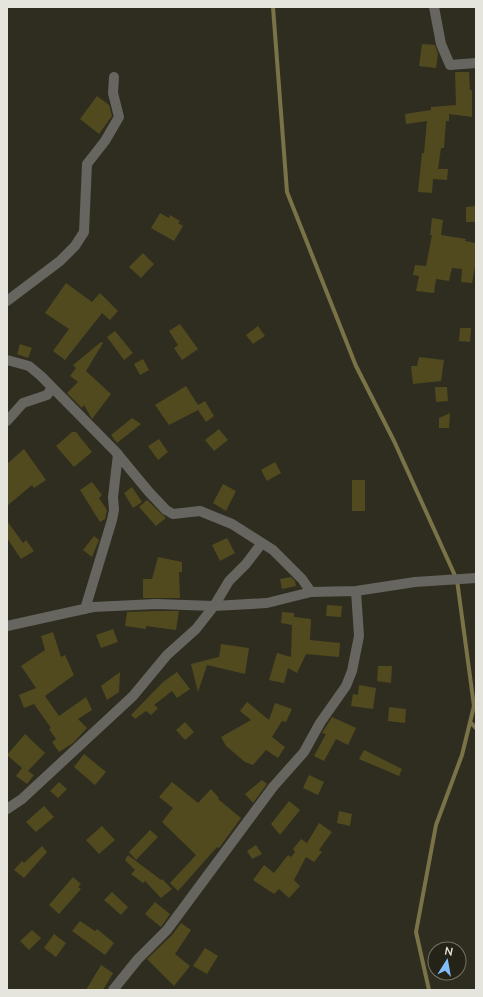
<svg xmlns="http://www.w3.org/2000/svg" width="483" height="997" viewBox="0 0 483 997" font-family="Mulish,sans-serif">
<rect width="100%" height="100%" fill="#2f2d20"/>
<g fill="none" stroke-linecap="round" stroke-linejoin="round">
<path stroke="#7a7348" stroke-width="4" d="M273,7L287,192L356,366L394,441L457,580L474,706L462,755L436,825L416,932L429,990
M470,722L476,728"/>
</g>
<path fill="#514a1f" d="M422,44L435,45L438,54L436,68L419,66Z
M455,72H469L470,90H472V117L449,114V121H446L444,148H441L438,169H448L447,180L433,179L432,193L418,192L422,153H424L427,121L406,124L405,114L431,110V107L456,105Z
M97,96L109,105L112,116L99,134L80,119Z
M476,206V222H466V207Z
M160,213L169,218L170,215L180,221L178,223L183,226L174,241L151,228Z
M432,218L443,220L441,235L466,239L465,241L476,243V261L472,283L461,282L462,269L452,268L449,281L436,279L434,293L416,291L419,276L413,275L415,265L426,266L432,235H430Z
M143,253L154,264L141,278L129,267Z
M66,283L92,302L100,293L118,311L110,320L102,313L65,360L53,351L69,329L45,313Z
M180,324L198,349L182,360L174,348L178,345L169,331Z
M258,326L265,336L253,344L246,335Z
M460,328H471L470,342L459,341Z
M115,331L133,353L124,360L107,337Z
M101,342L103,343L86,371L111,394L92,419L84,405L82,408L67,393L78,382L70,376L76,368L73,365Z
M20,344L32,348L28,358L17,354Z
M419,357L444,360L441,381L413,384L411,366H417Z
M143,359L149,370L140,375L134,364Z
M186,386L198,405L205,401L214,416L206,422L198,410L169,425L155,405Z
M435,387H447L448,401L436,402Z
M450,413L449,428H439V418Z
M132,418L141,424L117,443L111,435Z
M219,429L228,440L214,451L205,440Z
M72,432H76L92,452L74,467L56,446Z
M159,439L168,452L158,460L148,446Z
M24,449L46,480L34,488L32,485L7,506V464Z
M275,462L281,473L267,481L261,470Z
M352,480H365V511H352Z
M92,482L102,495L99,498L107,510L105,519L100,522L80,490Z
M223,484L236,491L226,511L213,503Z
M132,487L142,502L133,508L124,493Z
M147,500L166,518L156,526L139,507Z
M7,521L23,543L26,540L34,551L21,559L7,538Z
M94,536L99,540L92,557L83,550Z
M227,538L235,553L220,561L212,545Z
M158,557L182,562V572H179L180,598H143V579H152Z
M291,577L295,581L296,586L282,589L280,579Z
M327,605L342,606L341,617L326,616Z
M156,611H179L176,630L146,626V629L125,626L127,612Z
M282,612L294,613V617L311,619L310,640L340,643L339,657L306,654L297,673L288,668L284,683L269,680L277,653L291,657L292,625L281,623Z
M113,629L118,642L101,648L96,635Z
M53,632L61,657L65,655L74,675L45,696L59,716L86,697L92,710L78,719L87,728L73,743L59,752L52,742L56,739L49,729L51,728L34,704L24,708L19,695L36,688L21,666L45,650L41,636Z
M221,644L249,648L245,674L207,665L198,692L191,664L219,657Z
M378,666H392L391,683L377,681Z
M120,672L119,692L107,700L101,686Z
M177,672L190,689L177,698L172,691L154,705L158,708L151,715L146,711L135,719L131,715L163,682Z
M359,685L376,688L373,709L351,706L353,694L358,695Z
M247,702L269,720L275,703L292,709L286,722L282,721L272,737L285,747L278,758L266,750L253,765L245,762L226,746L221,737L251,720L240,711Z
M389,707L406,709L405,723L388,721Z
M332,717L356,728L348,745L336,739L324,761L314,756L326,734L322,733Z
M185,722L194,732L185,740L176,730Z
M25,734L45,753L28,771L34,775L27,784L16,776L22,768L7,755Z
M364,750L402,769L399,776L359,759Z
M84,754L106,772L95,785L74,767Z
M309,775L324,782L318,795L303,788Z
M262,780L267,784L253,803L245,794Z
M59,782L67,789L58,798L50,791Z
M172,782L198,803L211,789L219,798L218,799L241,818L219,848L217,847L178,891L170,883L196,855L162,822L173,808L159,797Z
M289,801L300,810L280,835L271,824Z
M44,806L54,817L36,832L26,822Z
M339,811L352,814L350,826L337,823Z
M319,823L332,832L319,850L322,852L314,862L306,857L294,880L300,886L289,898L279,889L274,894L253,880L264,865L274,873L288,855L291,857L295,852L293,849L301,839L307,843Z
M102,826L115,840L99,854L86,840Z
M150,830L158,837L136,860L129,852Z
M256,845L262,854L252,859L247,851Z
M42,846L47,852L24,878L14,870L22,861L24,863Z
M128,855L161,880L162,879L172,889L161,898L145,881L143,883L131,874L135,870L125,860Z
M73,877L81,884L78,887L81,889L59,914L49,905Z
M112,892L128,907L121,915L104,900Z
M155,902L170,914L161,927L145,914Z
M80,921L95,931L97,929L114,943L105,955L72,931Z
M181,923L191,930L175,954L190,966L174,986L147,959L172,935Z
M32,930L41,938L29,950L20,941Z
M54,934L66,943L56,957L44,948Z
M205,948L218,956L207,974L193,966Z
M101,965L113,973L103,990H86Z"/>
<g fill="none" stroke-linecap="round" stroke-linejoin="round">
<path stroke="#66655f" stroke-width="10" d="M434,7L441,44L450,65L476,63
M7,301L60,261L75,246L84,232L87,164L105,141L119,117L113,93L114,77
M7,360L29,366L41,376L115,451L149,492L166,510L173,514L200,511L232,524L273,550L302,579L311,592
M7,421L23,403L47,395L52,388
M85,609L112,520L114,510L113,497L118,454
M7,626L93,607L156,604L214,606L229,581L246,564L262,543
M7,809L22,799L133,696L167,655L196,629L214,606L267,603L311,592L356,591L415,582L476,578
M113,990L138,959L167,930L273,787L304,752L320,723L346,686L352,671L359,636L356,591"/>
</g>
<rect width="483" height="997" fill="none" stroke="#e6e5dd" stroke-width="16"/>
<g transform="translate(447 961) rotate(11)"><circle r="19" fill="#252317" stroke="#727166"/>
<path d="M0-3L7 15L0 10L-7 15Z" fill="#81bdfa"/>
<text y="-6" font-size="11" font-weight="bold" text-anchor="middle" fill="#e6e5dd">N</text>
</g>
</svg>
